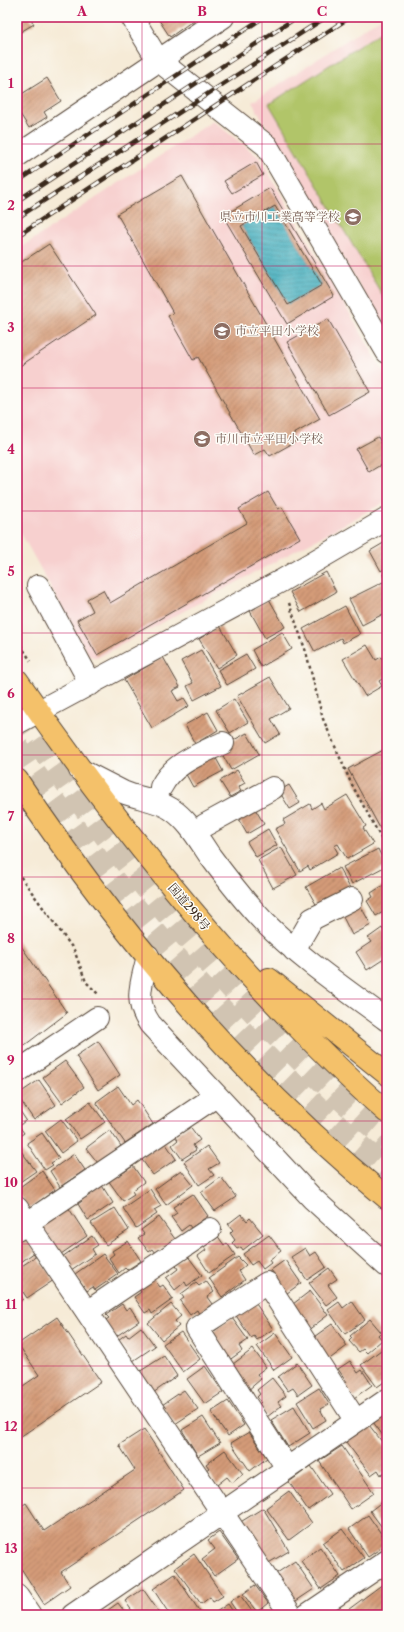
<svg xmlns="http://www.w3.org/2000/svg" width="404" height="1632" viewBox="0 0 404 1632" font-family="'Libre Caslon Text','Noto Serif JP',serif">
<defs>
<pattern id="water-rules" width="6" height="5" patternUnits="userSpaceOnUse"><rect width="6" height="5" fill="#3dabbb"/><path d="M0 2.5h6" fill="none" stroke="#348b97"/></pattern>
<pattern id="building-hatch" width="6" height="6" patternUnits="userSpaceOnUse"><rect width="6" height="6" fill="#d49b78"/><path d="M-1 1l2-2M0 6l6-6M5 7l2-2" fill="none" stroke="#ad7f62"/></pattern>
</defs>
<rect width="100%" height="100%" fill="#fdfcf7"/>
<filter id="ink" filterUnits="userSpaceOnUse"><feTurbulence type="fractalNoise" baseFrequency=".025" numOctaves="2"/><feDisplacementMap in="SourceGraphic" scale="8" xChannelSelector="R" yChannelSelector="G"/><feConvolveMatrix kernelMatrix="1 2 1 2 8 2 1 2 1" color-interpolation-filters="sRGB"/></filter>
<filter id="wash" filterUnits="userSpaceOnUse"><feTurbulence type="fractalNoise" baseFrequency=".012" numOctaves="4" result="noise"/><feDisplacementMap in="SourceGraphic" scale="16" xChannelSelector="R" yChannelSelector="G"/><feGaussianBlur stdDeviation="0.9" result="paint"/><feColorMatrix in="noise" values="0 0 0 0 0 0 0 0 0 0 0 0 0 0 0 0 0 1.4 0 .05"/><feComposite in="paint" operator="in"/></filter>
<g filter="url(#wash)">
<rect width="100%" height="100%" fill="#f6ebd7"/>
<path fill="#f7d0cf" d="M382,17H387V333L252,102Z
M213,121L260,158L387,378V501L97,658L89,656L17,526V250Z"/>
<path fill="#b1c569" stroke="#767844" d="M387,28V303L269,104Z"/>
<path fill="url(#water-rules)" stroke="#3c6a6c" d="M275,206L322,285L288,305L241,226Z"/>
<g id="blocks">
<path fill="url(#building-hatch)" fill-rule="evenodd" d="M17,17H29L34,24L17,34Z
M157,17H198L170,37Z
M47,78L61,101L44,112L47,117L29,128L17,109V97Z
M256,162L263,175L232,193L224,181Z
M182,176L320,419L292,435L295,442L270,456L265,449L254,455L198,357L193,360L168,316L173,313L117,214Z
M270,188L334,296L287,324L223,216ZM275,206L322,285L288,305L241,226Z
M49,244L96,315L17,368V265Z
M328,319L370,392L329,415L287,342Z
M378,437L387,453V461L369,472L356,449Z
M268,492L278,509L282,507L300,538L97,655L77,620L93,611L87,599L103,590L110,603L247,523L239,509Z
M387,541V567L381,571L370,551Z
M326,572L336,592L301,612L290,592Z
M387,572V582L383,574Z
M383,582L387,590V612L362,625L349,599Z
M269,599L285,627L265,638L250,611Z
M345,606L360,634L343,643L341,638L315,652L303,629Z
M220,626L237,655L217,668L199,639Z
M282,632L292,649L261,667L252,650Z
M367,645L376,660L381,657L387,667V676L379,681L382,686L365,696L343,659Z
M201,650L221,686L194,700L187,686L193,683L181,661Z
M246,654L255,669L227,685L218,670Z
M163,657L180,687L172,691L178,701L184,698L189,706L152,728L124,680Z
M270,677L289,708L271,719L280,734L265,743L237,696Z
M234,699L248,722L230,733L216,710Z
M208,712L218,730L195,744L185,725Z
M247,733L259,754L231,770L222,754L228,743Z
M387,748V827L381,830L348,769Z
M212,751L223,771L193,787L182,767Z
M237,770L245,783L238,787L241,791L230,797L220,781Z
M289,785L300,803L290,809L279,791Z
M347,795L366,826L363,828L373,844L347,859L338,844L334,846L338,853L310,870L308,866L300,871L275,829L285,824L283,820L310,804L312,809L321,803L324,809Z
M254,807L264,824L247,834L237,817Z
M268,829L277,845L256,857L247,842Z
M281,847L297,875L273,888L258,860Z
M378,849L386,866L352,884L343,867Z
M339,868L350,888L317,906L306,887Z
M387,883V910L376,916L367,901L373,897L371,893Z
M360,905L371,925L352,935L342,915Z
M382,928L387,936V957L367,970L356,952L371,942L368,938Z
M17,940L67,1013L17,1051Z
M98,1041L120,1075L98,1090L76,1056Z
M65,1061L84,1087L62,1103L43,1077Z
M39,1080L56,1105L34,1120L17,1095Z
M118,1086L131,1105L137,1100L153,1124L125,1143L96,1102Z
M90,1102L105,1122L80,1139L66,1119Z
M20,1111L26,1120L19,1126L24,1133L17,1138V1113Z
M61,1119L77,1141L61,1153L45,1131Z
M189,1125L200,1140L193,1145L196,1150L182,1159L172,1145L178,1140L175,1136Z
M110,1130L121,1146L98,1163L86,1148Z
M42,1133L59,1158L51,1163L53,1165L45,1170L27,1143Z
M164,1141L176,1159L153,1175L140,1157Z
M207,1146L219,1163L209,1169L214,1175L199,1185L184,1162Z
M18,1147L36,1171L17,1184V1148Z
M74,1154L85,1170L60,1187L50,1171Z
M133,1166L144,1182L132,1191L134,1194L123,1201L108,1180L118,1173L120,1175Z
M181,1170L193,1185L166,1205L155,1189Z
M42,1171L55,1190L29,1209L17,1192V1189Z
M221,1177L236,1197L215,1211L201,1192Z
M101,1184L113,1203L88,1220L78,1204L82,1201L80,1198Z
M150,1189L161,1206L154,1210L157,1214L136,1228L123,1208Z
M193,1194L208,1216L191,1228L189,1225L181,1231L171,1217L177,1213L173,1207Z
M68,1207L87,1236L61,1254L40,1225Z
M115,1208L129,1230L106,1245L91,1223Z
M241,1214L247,1221L250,1218L263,1234L243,1250L241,1247L237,1249L232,1243L235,1240L230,1233L233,1230L228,1224Z
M159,1217L175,1239L156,1253L153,1249L149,1252L138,1238L144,1234L141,1230Z
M23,1234L35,1252L17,1265V1238Z
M217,1235L224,1245L227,1243L235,1255L209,1273L198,1256L206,1250L203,1245Z
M269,1235L281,1251L269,1260L271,1263L263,1269L257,1261L251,1265L243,1254Z
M92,1236L98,1245L92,1249L95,1254L71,1270L62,1257Z
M128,1241L141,1261L127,1270L125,1268L119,1273L109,1258L114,1254L112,1251Z
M305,1248L310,1256L316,1252L326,1267L307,1280L291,1257Z
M103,1254L118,1274L95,1290L93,1287L87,1291L75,1274Z
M187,1255L202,1275L187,1286L185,1282L175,1290L166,1278L178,1269L175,1264Z
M37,1256L54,1280L27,1298L17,1283V1269Z
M238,1257L246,1265L239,1271L245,1280L222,1297L209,1278Z
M285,1260L301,1283L283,1296L271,1280L276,1277L271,1270Z
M329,1268L337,1279L328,1285L337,1297L326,1305L309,1283Z
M153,1278L160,1287L163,1285L173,1299L152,1314L150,1310L145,1313L134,1297L141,1292L139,1288Z
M206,1281L214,1292L207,1297L212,1304L199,1314L197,1310L190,1315L180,1301L184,1298L181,1294L196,1283L199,1286Z
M17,1290L23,1299L17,1303Z
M310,1291L328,1315L307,1331L294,1314L298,1311L293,1304Z
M254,1301L273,1329L257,1340L254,1336L251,1338L235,1314Z
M352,1301L365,1320L345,1334L328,1310L339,1302L343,1308Z
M122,1304L126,1310L130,1307L139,1321L115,1337L104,1321L109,1318L106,1315Z
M171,1304L181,1316L175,1321L179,1326L162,1340L148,1323Z
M57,1317L101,1382L17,1439V1390L39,1375L18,1344Z
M232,1318L248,1340L239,1346L242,1351L228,1361L217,1345L220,1343L213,1332Z
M370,1319L381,1332L378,1335L382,1340L367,1353L363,1349L359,1352L349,1341L352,1338L350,1336Z
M332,1324L347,1346L327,1361L311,1339Z
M141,1327L155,1346L133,1361L118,1340L126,1334L128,1337Z
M181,1332L200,1359L183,1372L163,1344Z
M275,1333L292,1357L274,1370L257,1346Z
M253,1349L266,1367L257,1374L261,1379L247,1391L237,1378L241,1375L233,1364Z
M381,1350L387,1359V1380L377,1387L361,1365Z
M164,1356L177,1376L153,1393L139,1372Z
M350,1361L358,1373L362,1370L372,1385L354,1398L344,1384L347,1382L338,1369Z
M297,1363L312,1385L298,1395L293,1388L288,1391L278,1377Z
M205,1366L223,1392L205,1404L187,1379Z
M272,1378L286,1396L278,1402L281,1406L267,1417L258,1405L261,1402L257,1397L260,1394L257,1390Z
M319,1388L329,1404L320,1409L326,1420L313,1428L297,1402Z
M184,1390L198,1409L175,1424L162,1405Z
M228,1401L244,1425L228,1436L211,1412Z
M294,1406L310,1433L288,1447L271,1420Z
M387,1412V1441L373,1422Z
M203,1417L220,1443L198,1456L182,1430Z
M369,1425L387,1448V1462L385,1463L387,1466V1470L381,1475L378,1470L371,1475L346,1442Z
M144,1429L184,1490L61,1572L70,1586L44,1604L17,1562V1509L26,1503L44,1531L135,1470L119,1445Z
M249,1432L267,1458L250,1471L231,1443Z
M342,1446L374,1493L351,1509L319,1461Z
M225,1450L243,1474L232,1483L227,1477L217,1485L206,1470L209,1468L206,1464Z
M311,1466L330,1494L308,1510L289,1482Z
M289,1491L312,1523L289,1540L266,1508Z
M387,1498V1534L370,1511Z
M263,1508L289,1551L265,1565L239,1523Z
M368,1515L387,1542V1544L368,1557L349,1529Z
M342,1529L364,1558L344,1572L323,1543Z
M219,1532L238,1559L214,1576L202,1559L215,1549L208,1540Z
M320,1547L340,1576L321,1589L301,1561Z
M194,1554L223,1596L213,1602L210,1597L201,1604L175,1568Z
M295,1561L314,1589L293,1603L274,1575Z
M175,1574L200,1612L196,1615H170L153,1589Z
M387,1581V1615H341Z
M255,1585L268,1603L257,1612L243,1594Z
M143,1589L161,1615H135L125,1601Z
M240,1595L254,1614L253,1615H239L230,1602Z
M118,1603L127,1615H101Z
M228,1604L235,1615H218L216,1612Z"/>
</g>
</g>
<g filter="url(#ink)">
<use href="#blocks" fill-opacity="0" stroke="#57473a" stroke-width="1"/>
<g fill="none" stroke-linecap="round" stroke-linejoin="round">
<path stroke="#d1c4b2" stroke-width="22" stroke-dasharray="22 11" stroke-linecap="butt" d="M17,713C121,867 245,1020 387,1140
M17,746C36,776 58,804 78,832C169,956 271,1070 387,1169"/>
<defs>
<path id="minor" d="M132,17L158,60L267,146L387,352
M17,156L223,17
M38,586L91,684
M17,723L281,581L387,519
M80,770L123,792C139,799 156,799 171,809C188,820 199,840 210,856C227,879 244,901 264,922C301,959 345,989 387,1020
M161,787C173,763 200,754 223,743
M205,825L273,788
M294,950L312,919L352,899
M148,956C142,983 133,999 150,1024L312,1198L387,1266
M17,1072L97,1018
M17,1208L291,1615
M17,1230L216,1096
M87,1312L210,1229
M287,1468L197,1328L267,1283L356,1421
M17,1596L30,1615
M73,1615L387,1400
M307,1615L387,1561"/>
<path id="highway" d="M17,680C100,801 191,917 293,1022C323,1053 354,1084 387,1112
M17,780C120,935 243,1080 387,1198
M269,979L387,1074"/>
</defs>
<use href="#minor" stroke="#57473a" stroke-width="24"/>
<use href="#highway" stroke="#57473a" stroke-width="24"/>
<path stroke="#57473a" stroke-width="2.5" stroke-dasharray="3 3" stroke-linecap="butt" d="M289,603L306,652L323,719L351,783L387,849
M17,640L31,661
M17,872L74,950L86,982L99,995"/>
<use href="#minor" stroke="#fff" stroke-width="22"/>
<use href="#highway" stroke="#f4c16b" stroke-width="22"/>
<defs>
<path id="rail" d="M17,182L264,17
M17,201L297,17
M17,218L326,17
M17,236L350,17"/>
</defs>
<use href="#rail" stroke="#3b2a1e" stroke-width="4.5"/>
<use href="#rail" stroke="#fdfcf7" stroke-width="3" stroke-dasharray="9" stroke-linecap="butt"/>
</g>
</g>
<path fill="none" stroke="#c2185b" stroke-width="1" stroke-opacity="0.55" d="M142,17V1615M262,17V1615M17,144H387M17,266H387M17,388H387M17,511H387M17,633H387M17,755H387M17,877H387M17,999H387M17,1121H387M17,1244H387M17,1366H387M17,1488H387"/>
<defs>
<symbol id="school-disc" viewBox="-11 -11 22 22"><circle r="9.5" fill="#8d6e63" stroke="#fdfcf7"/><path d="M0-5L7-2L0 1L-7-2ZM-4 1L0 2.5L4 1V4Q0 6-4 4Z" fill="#fff"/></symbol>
</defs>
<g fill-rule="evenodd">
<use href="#school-disc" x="343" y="207" width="20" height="20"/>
<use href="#school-disc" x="212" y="321" width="20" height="20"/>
<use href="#school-disc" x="192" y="429" width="20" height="20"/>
</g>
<g text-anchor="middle" stroke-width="3" stroke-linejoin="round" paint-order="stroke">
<g font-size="12" fill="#785e54" stroke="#fdfcf7" text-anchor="start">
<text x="340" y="221" text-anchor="end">県立市川工業高等学校</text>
<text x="235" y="335">市立平田小学校</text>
<text x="215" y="443">市川市立平田小学校</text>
</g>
<g font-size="12" fill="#3b2a1e" stroke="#fdfcf7">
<text transform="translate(189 907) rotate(50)" y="4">国道298号</text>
</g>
</g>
<rect width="404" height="1632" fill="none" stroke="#fdfcf7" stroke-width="44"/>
<rect x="22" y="22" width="360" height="1588" fill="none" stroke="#c2185b" stroke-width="1.5"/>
<g font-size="13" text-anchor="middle" font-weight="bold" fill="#c2185b">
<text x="82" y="16">A</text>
<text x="202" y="16">B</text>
<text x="322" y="16">C</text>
<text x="11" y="88">1</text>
<text x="11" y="210">2</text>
<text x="11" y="332">3</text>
<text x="11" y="454">4</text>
<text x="11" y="576">5</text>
<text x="11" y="698">6</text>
<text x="11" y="821">7</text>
<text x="11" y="943">8</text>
<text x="11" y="1065">9</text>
<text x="11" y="1187">10</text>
<text x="11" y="1309">11</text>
<text x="11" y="1431">12</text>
<text x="11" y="1553">13</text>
</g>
</svg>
